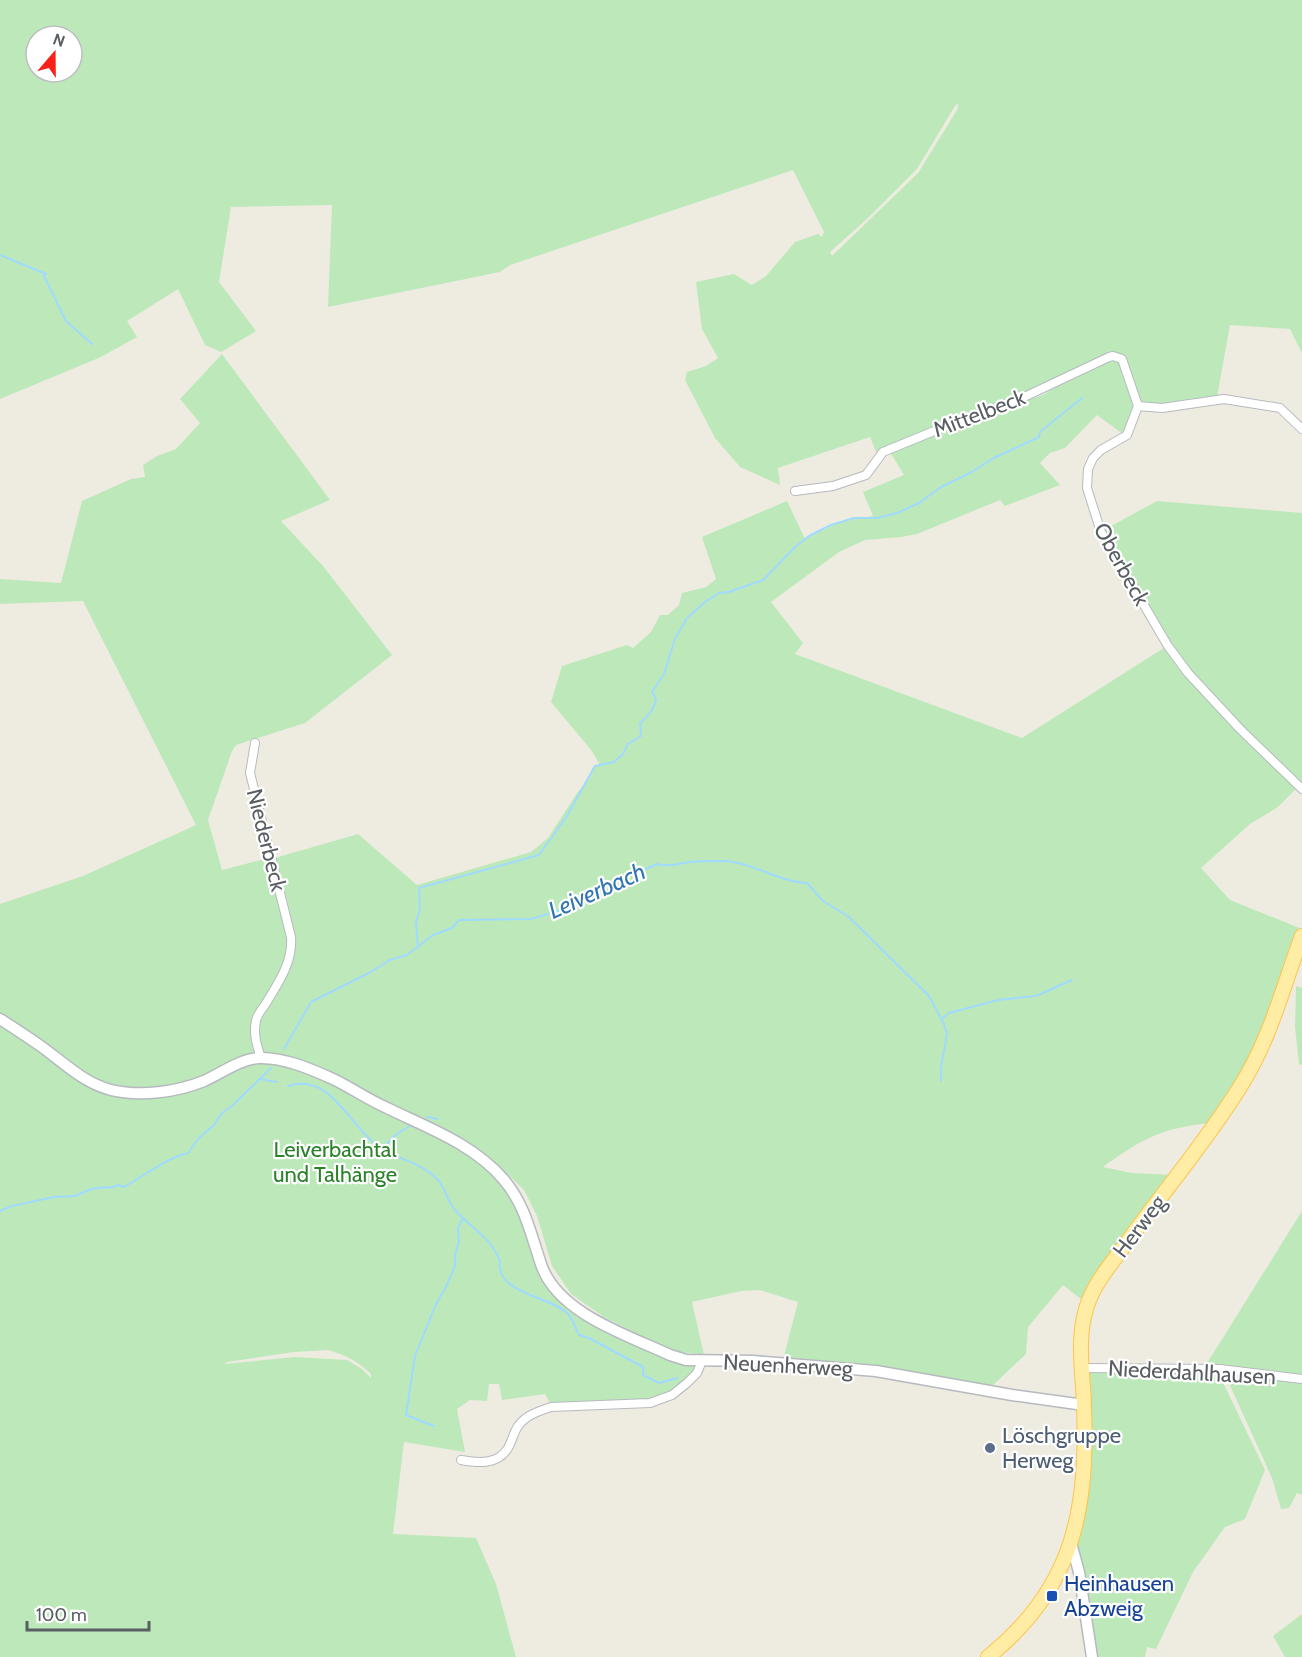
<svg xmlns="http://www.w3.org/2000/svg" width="1302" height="1657" viewBox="0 0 1302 1657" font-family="Cabin,sans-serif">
<rect width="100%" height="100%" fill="#eeebe1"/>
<path fill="#bde9ba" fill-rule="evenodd" d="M0,0H1302V353L1290,329L1230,325L1217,397C1196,402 1160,413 1140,405L1129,372L1122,358L1123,370L1136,409L1123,434L1097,415L1065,448L1050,453L1040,463L1060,485L1005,506L1000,500L917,534L901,537L865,540L839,552L771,602L803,643L795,654L1022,738L1167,646L1207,696L1298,787L1278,807L1250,824L1201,868L1230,900L1302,929L1276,1007L1257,1054L1212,1123C1164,1127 1141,1139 1103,1167L1132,1173L1174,1175L1099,1278L1086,1303L1063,1285L1028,1327L1026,1354L991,1387L874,1365L783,1360L798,1302L760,1290L741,1291L692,1302L704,1355L671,1351L604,1317L571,1294L552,1266L537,1216L524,1190L498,1165L457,1140L455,1145L491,1171L513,1196L541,1270L550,1288L562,1303L578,1314L673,1360L695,1365L696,1368L694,1373L670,1396L649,1402L551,1405L545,1394L502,1400L499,1384H489L487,1401L470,1400L457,1409L465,1452L404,1442L393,1534L476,1538L496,1584L516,1657H0V1025L39,1048L84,1082L98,1090L113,1094L130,1096L177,1092L207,1083L251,1062H267L268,1053L264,1052L258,1037L257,1020L287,975L294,948L288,904L275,858L358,834L417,885L531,852L548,838L577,793L591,776L592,768L600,765L592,751L551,702L562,666L627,645L633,648L651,632L660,615H668L679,605L682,593L706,587L716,579L702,537L787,501L805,539L842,521L873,516L863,492L904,475L890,452L891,450L957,422L1043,395L1075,375L1120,357L1109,355L1020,398L955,420L881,450L877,454L870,437L778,468L780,485L740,467L715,438L685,380L687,372L706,366L718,358L702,329L696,282L734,274L752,285L766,276L795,242L818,234L822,237L824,232L793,170L510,265L500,272L328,307L332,205L231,207L219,282L256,331L221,352L205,345L178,289L127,321L137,337L101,357L0,399ZM36,36H72V72H36ZM959,103L957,110L918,173L832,256L830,252L868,218L917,169L955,106ZM328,1350C345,1355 358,1361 371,1374V1378L362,1369L347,1360L295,1357L225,1364L227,1362L294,1352Z
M222,354L330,500L281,521L323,566L392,655L305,723L236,745L232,751L208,820L222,870L268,858L290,947L282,973L252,1020L255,1053C230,1060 210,1075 187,1083C172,1087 128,1093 114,1087C77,1071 34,1038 0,1015V904L83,876L196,825L83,601L0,604V579L61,583L82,501L131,479L145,477L143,465L157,456L176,449L200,423L180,399Z
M1157,501L1302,513V785L1241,728L1169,645L1102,531Z
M1296,986L1302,988V1065L1299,1064L1295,1027Z
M1302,1211V1377L1206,1365Z
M1083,1369L1217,1370L1265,1470L1245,1519L1225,1527L1193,1572L1156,1649L1147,1647L1145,1657H1093L1073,1542Z
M1223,1370L1302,1381V1495L1297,1493L1289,1508L1281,1509L1272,1478Z
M1302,1614V1657H1285L1273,1636Z"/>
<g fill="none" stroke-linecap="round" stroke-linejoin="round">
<path stroke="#a0daff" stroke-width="2" d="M0,255L46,274L44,276L66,321L92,344
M418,948L416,922L420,909L419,888L539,855L567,816L595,766L614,762L623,754L628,744L641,736L640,723C648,716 654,710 656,699L652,692L664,674L675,639L687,618L705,602L719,593L729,592L763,580L795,547L809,536L831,525L854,518H877L897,513L919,503L941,487L970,473L994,458L1039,437L1040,432L1082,398
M942,1019L949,1013L998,1000L1036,996L1072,980
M284,1049L311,1002L369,973L390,960L407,955L433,935L452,928L459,920L531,919L568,908L593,896L619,877L632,875L657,864C668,867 678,864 689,862C701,861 714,861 726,861C754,863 779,882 807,883L823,901L849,917L929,996L943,1022L947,1033L941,1068V1081
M259,1079L277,1082
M288,1086C333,1071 351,1132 384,1150C402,1160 422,1164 437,1179C445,1186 447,1201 455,1210C466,1223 481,1232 491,1245C495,1250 498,1256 500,1261C495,1294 551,1296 568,1314C573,1320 576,1329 579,1335L589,1338L643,1367V1375L659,1383L677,1378
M427,1117L438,1119
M382,1148L398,1133L410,1126
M0,1211L12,1206L54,1197L75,1196L91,1189L106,1187L110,1188L118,1185L124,1187C144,1176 166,1158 188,1153L198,1139L214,1125L222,1113L232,1106L271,1068
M434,1426L406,1415L415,1356L436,1304L446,1287L455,1266V1254L459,1242L458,1228L463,1218"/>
<defs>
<path id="minor" d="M1302,429L1280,408L1224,399L1162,408L1138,406L1127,435L1101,450L1093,458L1088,469L1087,488L1101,532L1168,646L1188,673L1240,729L1302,789
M795,491L833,486L866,475L883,452L956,422L1020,399L1109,357L1113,356L1122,359L1138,406
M255,743L250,773L291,937C293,963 278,983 265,1005C261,1010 257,1015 256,1021C253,1034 257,1046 261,1058
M1081,1368L1220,1369L1302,1379
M461,1460C478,1463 498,1465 508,1448C512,1441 514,1432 518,1426C526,1415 539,1411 551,1407L650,1403L672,1395L687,1383L697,1373L702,1361"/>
<path id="tertiary" d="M0,1019C14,1028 28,1037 42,1047C64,1063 84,1083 111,1090C140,1097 177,1092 204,1081C222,1073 240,1059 259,1058C283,1057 311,1069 333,1079C350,1087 367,1099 385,1107C426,1127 474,1144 504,1180C526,1206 531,1236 542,1267C560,1314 627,1335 670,1355L686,1360L753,1361L876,1371L1012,1395L1084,1405
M1071,1543L1079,1572L1092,1657"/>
<path id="primary" d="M988,1657C1074,1588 1088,1510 1084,1405C1083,1372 1076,1339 1087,1306C1095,1281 1113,1262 1128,1241C1164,1191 1208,1139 1240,1087C1271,1038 1282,989 1302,936"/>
</defs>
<use href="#minor" stroke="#b6babf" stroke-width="10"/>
<use href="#tertiary" stroke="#b6babf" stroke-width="13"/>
<use href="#primary" stroke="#ffc349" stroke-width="16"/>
<use href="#minor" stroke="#fff" stroke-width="8"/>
<use href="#tertiary" stroke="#fff" stroke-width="10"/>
<use href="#primary" stroke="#ffeca5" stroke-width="14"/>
</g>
<circle fill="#5c6f8a" stroke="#fff" stroke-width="2" cx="990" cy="1448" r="6"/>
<rect fill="#1a4fb4" stroke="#fff" stroke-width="2" x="1046" y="1590" width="12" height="12" rx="3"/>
<g text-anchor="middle" stroke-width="4.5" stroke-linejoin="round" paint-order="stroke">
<g font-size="22" fill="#595e63" stroke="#fff">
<text transform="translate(979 413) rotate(-21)" y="8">Mittelbeck</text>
<text transform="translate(1122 564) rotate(61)" y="8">Oberbeck</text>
<text transform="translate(267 840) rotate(76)" y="8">Niederbeck</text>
<text transform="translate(1139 1226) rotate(-53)" y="8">Herweg</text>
<text transform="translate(788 1365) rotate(3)" y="8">Neuenherweg</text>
<text transform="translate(1192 1372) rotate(3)" y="8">Niederdahlhausen</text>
</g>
<g font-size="22" fill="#2b822b" stroke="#fff">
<text x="335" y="1157">Leiverbachtal<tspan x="335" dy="25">und Talhänge</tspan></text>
</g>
<g font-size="22" fill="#4e5e75" stroke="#fff" text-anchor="start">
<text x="1002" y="1443">Löschgruppe<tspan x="1002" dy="25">Herweg</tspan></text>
</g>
<g font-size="22" fill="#164399" stroke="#fff" text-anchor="start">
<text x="1064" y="1591">Heinhausen<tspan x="1064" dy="25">Abzweig</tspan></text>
</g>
<g font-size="24" font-style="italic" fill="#3176b2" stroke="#fff">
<text transform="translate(597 891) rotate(-24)" y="8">Leiverbach</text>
</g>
</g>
<g transform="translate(54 54) rotate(20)"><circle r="28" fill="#ffffff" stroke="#bdbfc1" stroke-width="1.5"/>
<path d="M0-4.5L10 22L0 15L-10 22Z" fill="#fa211b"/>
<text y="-9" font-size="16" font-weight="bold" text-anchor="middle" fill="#595e63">N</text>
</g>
<path d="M27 1621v9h122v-9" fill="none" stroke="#595e63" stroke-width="3"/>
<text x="36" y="1621" font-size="18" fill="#595e63" stroke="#ffffff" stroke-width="4.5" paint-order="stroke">100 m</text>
</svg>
